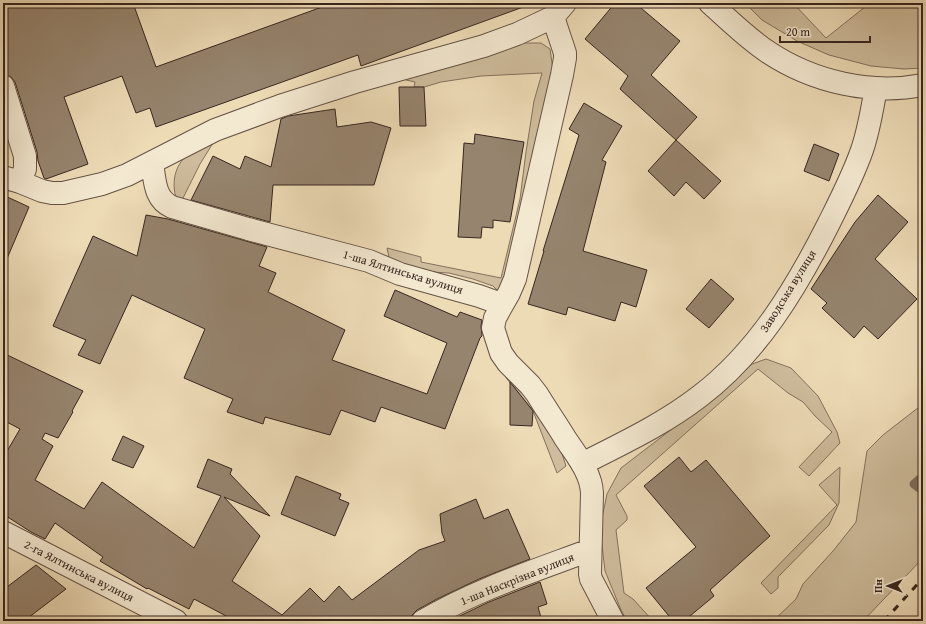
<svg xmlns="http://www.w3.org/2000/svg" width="926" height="624" viewBox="0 0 926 624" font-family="'Gentium Book Plus',serif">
<rect width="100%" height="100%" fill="#eddbb6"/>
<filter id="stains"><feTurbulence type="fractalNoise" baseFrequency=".005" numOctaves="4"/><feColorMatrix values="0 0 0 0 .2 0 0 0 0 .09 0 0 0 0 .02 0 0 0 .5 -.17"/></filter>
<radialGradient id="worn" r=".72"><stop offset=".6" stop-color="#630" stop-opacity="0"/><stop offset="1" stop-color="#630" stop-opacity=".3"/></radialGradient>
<path fill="#cebc9c" stroke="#83715e" d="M745,3H793L826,38L870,3H923V68L904,69L871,66L829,55L797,41L762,20Z
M522,43H541L550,49L553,70L501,294L493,286L473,279L449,273L415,271L390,262L387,248L421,257V262L501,278L520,199L526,152L534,101L542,73L481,76L441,82L424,87H414L415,82L406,80L405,76Z
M213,143L200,164L181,202L178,203C170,185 174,162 192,152C198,148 206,146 213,143Z
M485,341L493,349L521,387L542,423L561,451L566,466L557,473L533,411L507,379Z
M766,359L791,368L818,396L837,432L840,443L809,476L799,467L832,432L815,416L803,402L788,393L758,369L616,495L627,516V520L616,530L624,593L633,599L653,621H627L621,610L605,571L600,528L607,494L621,468L702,406L752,364Z
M923,404V558L863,621H773L796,599L803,584L833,551L856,522L867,451L883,435Z
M840,467L839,503L829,525L778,577V588L771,594L761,583L837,505L819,485Z"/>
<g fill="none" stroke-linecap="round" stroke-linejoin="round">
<path stroke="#7f6d5b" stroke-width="9" d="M923,476L914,484L923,491"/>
</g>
<path fill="#96846e" stroke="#38261f" d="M3,3H133L156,67L333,3H525L526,6L361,66L358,55L156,127L150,108L136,113L122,76L64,97L88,164L46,179L44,178L38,161L37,152L15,82L11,77L5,74L3,68Z
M615,3H635L680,41L651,75L697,117L676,140L620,89L628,76L585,39Z
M399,87H424L426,126H400Z
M584,103L622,126L602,160L606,162L583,251L647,270L636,307L621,302L615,321L568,307L566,315L528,304L544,251H543L579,135L569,129Z
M335,109L337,127L371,122L391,128L374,185H273L270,222L191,200L213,156L240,169L245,156L271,167L281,119L288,116Z
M475,134L524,142L510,222L493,220V228L482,227L481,238L458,237L464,143L474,144Z
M676,140L721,181L704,199L686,182L674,196L648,171Z
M814,144L839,154L829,181L804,171Z
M3,195L29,207L3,268Z
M878,195L908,222L875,259L917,299L878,339L864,326L854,338L822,308L827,303L811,289L855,222Z
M146,215L168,219L267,247L259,266L276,273L268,292L345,330L332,360L427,394L447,343L384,316L395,290L457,317L460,312L482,320L481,326L482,336L480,338L445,429L381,407L375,422L341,410L330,435L265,417L263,424L227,412L233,399L184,378L205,329L132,295L100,364L78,355L86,340L53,326L93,236L137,256Z
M711,279L734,299L709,328L686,309Z
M3,353L83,391L72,411L73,412L58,438L45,433L42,439L53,446L35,480L84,509L102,482L194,548L221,496L197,487L208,459L232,469L230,474L270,516L224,497L260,536L232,581L282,615L310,588L324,602L339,586L352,600L419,550L445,541L442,533L440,514L476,499L484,519L508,509L530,559L479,579L437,599L417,610L412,615L411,621H230L228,617L194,599L189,609L148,588L147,589L100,561L103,557L55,523L45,539L31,532L3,514V458L20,429L3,420Z
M510,382L533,411L532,426L510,425Z
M123,436L144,446L133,468L112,460Z
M679,457L691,472L706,460L770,536L710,590L714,596L684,621H673L646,588L696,547L644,486Z
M296,476L341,494L339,499L349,503L335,536L281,514Z
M36,565L66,589L24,621H3V590Z
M540,582L547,604L538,607L542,621H449L489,602Z"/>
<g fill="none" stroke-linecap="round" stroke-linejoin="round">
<defs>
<path id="minor" d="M710,3C729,20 747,38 768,52C813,82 871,95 923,85
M3,86L25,156V169L20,182
M152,163C155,180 154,199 172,207L248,229L369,261L400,274L479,296L493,301L501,307L495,318L493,328L501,353L508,363L530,385L537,394C546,409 556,423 565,438C576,455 591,472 592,493L590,574L591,579L613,621
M3,177L20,182L42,191L52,193H63L102,184L127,175L215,130L280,106L355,82L484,46L517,34L553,17L565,3
M501,307L509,293L515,279L562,75L565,58V53L553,17
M582,464C623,443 664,424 700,396C758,352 796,288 828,225C840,201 853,176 862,150C869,130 872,109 876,88
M3,532L176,621
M423,621C475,590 534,571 590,550"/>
</defs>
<use href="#minor" stroke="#655345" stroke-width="24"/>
<use href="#minor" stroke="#f3e8d0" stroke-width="22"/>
<path stroke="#38261f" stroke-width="3" stroke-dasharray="7 7" stroke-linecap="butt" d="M884,621L923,578"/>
</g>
<g text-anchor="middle" stroke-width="3" stroke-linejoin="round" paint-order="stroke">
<g font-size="12" fill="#38261f" stroke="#f3e8d0">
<text transform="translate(403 272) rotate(17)" y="4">1-ша Ялтинська вулиця</text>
<text transform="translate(788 291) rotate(-58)" y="4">Заводська вулиця</text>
<text transform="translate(79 571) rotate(27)" y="4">2-га Ялтинська вулиця</text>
<text transform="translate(517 579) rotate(-22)" y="4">1-ша Наскрізна вулиця</text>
</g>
</g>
<rect width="926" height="624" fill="none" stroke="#eddbb6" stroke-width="16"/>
<rect x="4" y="4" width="918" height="616" fill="none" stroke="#38261f" stroke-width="2"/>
<rect x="8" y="8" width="910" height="608" fill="none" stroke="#38261f"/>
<g transform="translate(888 586) rotate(270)" stroke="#f3e8d0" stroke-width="3" paint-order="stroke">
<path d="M0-3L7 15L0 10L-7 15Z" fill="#38261f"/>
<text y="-6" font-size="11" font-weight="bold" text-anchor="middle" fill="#38261f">Пн</text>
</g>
<path d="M780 36v6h90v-6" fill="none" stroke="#38261f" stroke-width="2"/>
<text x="786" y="36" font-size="12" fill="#38261f" stroke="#f3e8d0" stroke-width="3" paint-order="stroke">20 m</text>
<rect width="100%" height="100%" filter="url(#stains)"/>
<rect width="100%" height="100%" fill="url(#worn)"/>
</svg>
